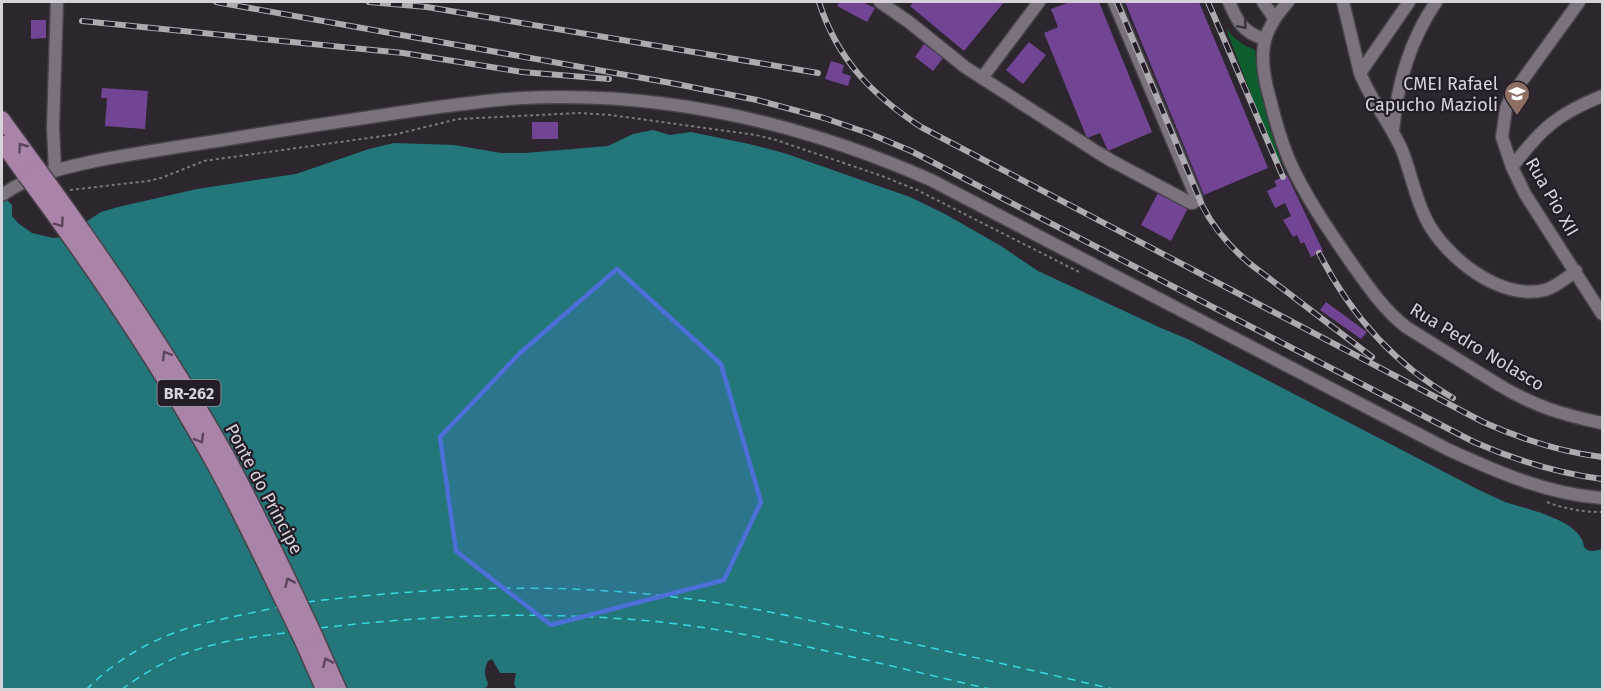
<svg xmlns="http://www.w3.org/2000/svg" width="1604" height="691" viewBox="0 0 1604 691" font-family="'Fira Sans',sans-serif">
<rect width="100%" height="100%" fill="#2d262f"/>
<path fill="#0d5d2f" d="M1226,29C1235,39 1242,45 1255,50C1259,88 1268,125 1281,161L1278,164Z"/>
<path fill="#23777b" d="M653,130L670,135L691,132L749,144L784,153L910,197L945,214L1001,246L1038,271L1161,328L1190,340L1479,490C1488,494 1496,498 1505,502C1526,509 1582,520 1584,547C1590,553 1594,551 1602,549V689L517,690L514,684L516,673H500L492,659L488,661C484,669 484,675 488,683L487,687C479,691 472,685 464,690L2,689V200L5,198L12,205V216L18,223L32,233L53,238L63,237L101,212L118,207L197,189L296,174L369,149L394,143L454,145L501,153H525L608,146L633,134Z"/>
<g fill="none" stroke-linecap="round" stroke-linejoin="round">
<path stroke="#38dae1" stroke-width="1.5" stroke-dasharray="8 6" stroke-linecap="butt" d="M307,602C431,587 558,582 682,598C751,606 819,622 887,638C964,655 1040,672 1117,690
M320,628C438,614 559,610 678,624C784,638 889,666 994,690
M86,690C114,661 150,640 188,628C216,619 249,614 278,607
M121,690C149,669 179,653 213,645C238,638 265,636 291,632"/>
</g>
<path fill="#714593" d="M839,2H862L875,8L867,22L837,6Z
M914,2H1004L964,51L910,6Z
M1070,2H1099L1152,132L1108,151L1100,133L1087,138L1044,33L1058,27L1051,9Z
M1125,2H1199L1268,168L1204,195Z
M31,20H46V38L31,39Z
M1029,42L1046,55L1023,84L1006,70Z
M924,44L943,58L933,71L915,57Z
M831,61L844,65L842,73L851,76L848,86L825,79Z
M102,88L148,91L145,129L105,126L107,98H101Z
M532,122H558V139H532Z
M1287,175L1323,251L1311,257L1304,242L1301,244L1297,235L1293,237L1283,220L1291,216L1285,203L1275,208L1267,191L1277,186L1274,181Z
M1159,191L1189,206L1171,241L1141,225Z
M1326,302L1367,332L1361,339L1320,310Z"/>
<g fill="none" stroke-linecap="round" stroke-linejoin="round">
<defs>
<path id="minor" d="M880,2L909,22L965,67L1097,152L1112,161L1191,203H1193L1196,200V197L1114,2
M1229,2C1237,21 1243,33 1265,39
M1263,2L1274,18
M1288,2C1277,14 1267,28 1264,45C1261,63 1265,82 1270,99C1275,120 1281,140 1289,160C1305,196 1328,229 1350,261C1367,285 1383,309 1406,327L1499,385C1534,406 1563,415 1602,423
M1343,2L1360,73C1371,101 1390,123 1402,150C1411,173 1415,197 1426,219C1445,257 1500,301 1545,290C1556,287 1566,278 1576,271
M1579,2L1511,96L1506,109L1502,137L1512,167L1525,194L1602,314
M1360,73L1409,2
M982,78L1039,2
M1393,131C1397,85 1410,40 1436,2
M1512,167C1541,129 1557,114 1602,96
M55,171L53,127L57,2
M2,195C31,174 70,166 105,159C144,152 183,146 223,140C277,131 330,123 384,115C430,108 475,101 522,98C663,91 802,123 931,180L1447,449C1497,472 1547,494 1602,498"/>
<path id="major" d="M2,119L37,167
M2,143L25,175
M314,634L339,690
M302,640L324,690"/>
</defs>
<use href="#minor" stroke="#484249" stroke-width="15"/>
<use href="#major" stroke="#484249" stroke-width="18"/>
<path stroke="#7d777f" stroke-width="2" stroke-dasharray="3 3" stroke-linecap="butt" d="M70,190L148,181L161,178L204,161L397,134L458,119L579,113L611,115L756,135L776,140L882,176L917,190L1079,272
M1547,502C1565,509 1583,512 1602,512"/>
<use href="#minor" stroke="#7b727e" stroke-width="12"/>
<use href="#major" stroke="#aa83a8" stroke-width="15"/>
<defs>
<path id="rail" d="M216,2L671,83L757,100L824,118L868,133L911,151L1474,442C1515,460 1557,473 1602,479
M369,2L427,7L818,73
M819,2C837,59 872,95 921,127L1483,422C1521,439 1561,452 1602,457
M1117,2L1202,205C1214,229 1229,246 1249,263L1372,357
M1208,2L1283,177
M82,21L403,53L522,72L609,79
M1319,253C1350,314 1394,364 1453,398"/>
</defs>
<use href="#rail" stroke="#afa9b1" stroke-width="6"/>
<use href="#rail" stroke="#241c26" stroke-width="4" stroke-dasharray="11" stroke-linecap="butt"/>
<defs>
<path id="major-bridge" d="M37,167C105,260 170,355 226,455C258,514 286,574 314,634
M25,175C94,268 159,364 215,465C246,522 273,581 302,640"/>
</defs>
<use href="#major-bridge" stroke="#484249" stroke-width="18" stroke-linecap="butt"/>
<use href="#major-bridge" stroke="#aa83a8" stroke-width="15"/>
</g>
<defs><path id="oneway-chevron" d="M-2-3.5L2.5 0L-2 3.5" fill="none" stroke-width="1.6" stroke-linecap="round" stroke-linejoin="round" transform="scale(1.5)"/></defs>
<use stroke="#3a323c" href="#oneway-chevron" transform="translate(1243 25) rotate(49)"/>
<g stroke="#5a455a">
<use href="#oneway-chevron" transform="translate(22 147) rotate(-127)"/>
<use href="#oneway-chevron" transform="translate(60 223) rotate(54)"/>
<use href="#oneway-chevron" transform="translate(166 355) rotate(-122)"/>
<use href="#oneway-chevron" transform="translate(200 439) rotate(60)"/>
<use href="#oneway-chevron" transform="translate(289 582) rotate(-115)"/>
<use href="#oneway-chevron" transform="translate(327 662) rotate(-114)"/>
</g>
<path fill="#4c6fd8" fill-opacity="0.2" stroke="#4c6fd8" stroke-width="4.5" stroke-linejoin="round" d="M617,269L721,364L761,502L724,580L551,625L456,551L440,437L520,353Z"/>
<defs>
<symbol id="school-pin" viewBox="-11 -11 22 30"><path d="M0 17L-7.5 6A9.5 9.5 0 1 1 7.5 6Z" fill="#8d6e63" stroke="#241c26"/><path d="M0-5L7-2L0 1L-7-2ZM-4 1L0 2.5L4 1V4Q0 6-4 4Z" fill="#fff"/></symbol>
</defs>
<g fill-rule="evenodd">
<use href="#school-pin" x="1502" y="79" width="30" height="40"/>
</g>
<g text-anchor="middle" stroke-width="4.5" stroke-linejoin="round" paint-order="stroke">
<rect fill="#241c26" stroke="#a19ba3" stroke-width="1.5" x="157.5" y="380" width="63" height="26" rx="4.5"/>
<g font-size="16" font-weight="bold" fill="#d7d2d9">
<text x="189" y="399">BR-262</text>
</g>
<g font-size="18" fill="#d7d2d9" stroke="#241c26" text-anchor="end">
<text x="1498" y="90">CMEI Rafael<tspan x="1498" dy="21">Capucho Mazioli</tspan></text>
</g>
<g font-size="18" fill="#d7d2d9" stroke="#241c26">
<text transform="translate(1552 197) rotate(60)" y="6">Rua Pio XII</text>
<text transform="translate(1477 347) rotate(31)" y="6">Rua Pedro Nolasco</text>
<text transform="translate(264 489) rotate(62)" y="6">Ponte do Príncipe</text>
</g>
</g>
<rect width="1604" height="691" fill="none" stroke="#d7d2d9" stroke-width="6"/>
</svg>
